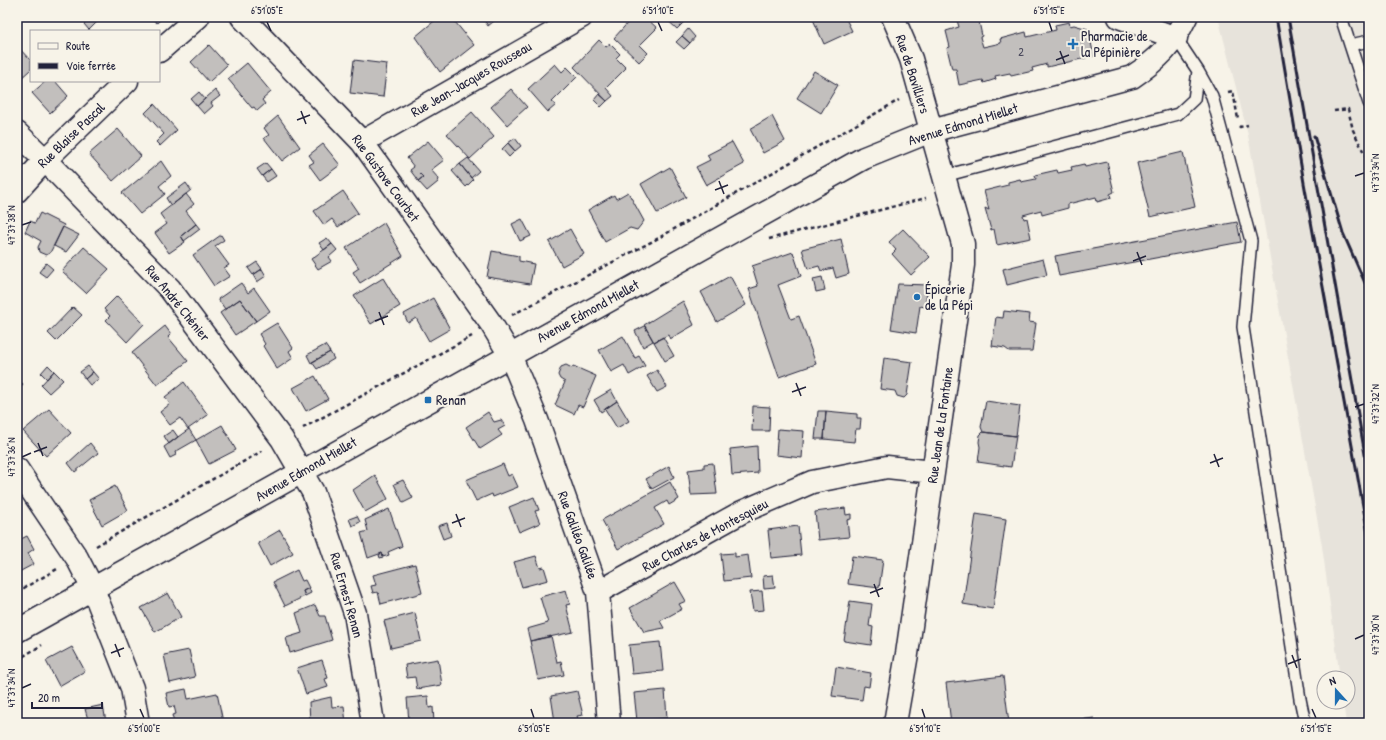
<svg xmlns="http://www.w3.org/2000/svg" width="1386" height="740" viewBox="0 0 1386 740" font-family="'Patrick Hand',sans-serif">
<rect width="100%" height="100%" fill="#f7f3e8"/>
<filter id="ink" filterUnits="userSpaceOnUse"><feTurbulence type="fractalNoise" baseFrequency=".025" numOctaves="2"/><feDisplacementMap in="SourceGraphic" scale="8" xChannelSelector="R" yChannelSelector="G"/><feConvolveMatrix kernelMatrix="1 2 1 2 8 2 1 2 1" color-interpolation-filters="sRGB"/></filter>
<g filter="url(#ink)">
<path fill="#e7e3db" d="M1218,17H1369V723H1346L1343,702H1348V678H1340L1322,546L1248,135Z"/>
<path fill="#c2bfbd" stroke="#22223b" d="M91,17L97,22L89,30L84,24Z
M150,17H163L157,23Z
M439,17H451L474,45L440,72L415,37Z
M482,17H499L488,26Z
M633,17H645L657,28L640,45L648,53L639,62L614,38Z
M664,17H680L685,21L677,29Z
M812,17H845L852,31L824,44Z
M956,17H978L982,36L980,37L983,47L1001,43L1000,39L1026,32L1027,37L1056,30L1055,25L1069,22L1070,26L1074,25L1088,29L1094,56L1047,67V64L1032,68L1033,71L1011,76L1010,73L995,76L996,79L984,83L983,80L959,85L956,69H952L947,48L950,47L946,31L959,27Z
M688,29L695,37L690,43L682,36Z
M682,36L690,43L684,49L676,42Z
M599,40L606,47L610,44L620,54L616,58L626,68L606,88L613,96L607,101L574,67Z
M209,45L227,65L209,82L191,62Z
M17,46L31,61V69L17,82Z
M354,60L387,64L383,97L350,93Z
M247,63L271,92L262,100L265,104L257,111L254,107L252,108L228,79Z
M555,64L562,72L567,67L577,77L552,102L556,105L548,112L528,89Z
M814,71L838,85L821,113L797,98Z
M46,81H55L68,96L50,113L32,93Z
M511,89L527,107L507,125L491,107Z
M215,90L220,96L211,103L213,106L204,114L197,106Z
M199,92L205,99L197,106L191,99Z
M599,94L607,101L601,107L594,100Z
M154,104L177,130L160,146L156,142L164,134L145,113Z
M472,112L494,137L470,159L447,134Z
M278,116L300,147L282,161L264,138L269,135L264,128Z
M772,116L785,141L763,153L750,129Z
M118,129L141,156L113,181L89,154Z
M515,138L521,146L515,151L508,143Z
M428,141L444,160L431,170L439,179L438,182L427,191L418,181L423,177L420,174L416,178L410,170L414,167L407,158Z
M732,142L744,164L706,185L696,167L710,160L707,155Z
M508,143L515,151L509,157L502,149Z
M323,144L340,165L320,180L309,165L314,162L309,155Z
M1183,152L1195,207L1150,217L1137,163Z
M468,158L479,171L471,178L460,164Z
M161,161L171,176L159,186L165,194L140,214L122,193Z
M1107,162L1114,192L1110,194L1111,198L1097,202L1096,197L1068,204V208L1042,215L1041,210L1023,215L1024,219L1027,218L1031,238L997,245L994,229L991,230L985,208L989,210L984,191L1008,185V182L1020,179L1021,182L1036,179L1035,175L1057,170L1058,173L1072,170L1071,167L1084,164L1085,167Z
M266,163L271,169L262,176L257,169Z
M460,164L473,180L466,187L452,171Z
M670,167L686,197L657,213L641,184Z
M271,169L276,176L267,182L262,176Z
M420,174L423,177L418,181L416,178Z
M186,183L191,190L171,206L166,198Z
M343,191L358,213L338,227L332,219L324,225L314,211Z
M628,192L644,221L637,230L630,228L605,242L588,210L614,195L616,199Z
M186,194L194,204L186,211L196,224L181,236L185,242L169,253L155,233L167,224L160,214Z
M40,213L64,225L50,253L46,255L39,252L38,247L41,241L25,232L30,221L35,223Z
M522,219L531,236L520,241L512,224Z
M1237,222L1241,242L1059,276L1055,256Z
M384,223L403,256L360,283L353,272L359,268L346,248Z
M196,224L200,229L184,241L181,236Z
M63,227L79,235L66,252L54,246Z
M570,229L584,254L562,266L549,242Z
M903,229L930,257L911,275L892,254L896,250L889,242Z
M221,235L224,240L215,246L229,265L224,268L230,276L214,286L193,255Z
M327,238L332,244L324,250L319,243Z
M841,239L849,274L836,278L833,268L821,271L819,266L808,269L802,249Z
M332,244L337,250L329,257L332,261L318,269L311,259Z
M84,247L109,269L86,293L62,271Z
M492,251L519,256V261L534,264L530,284L487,277Z
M793,252L801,276L778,285L791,319L799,316L816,364L779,377L749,289L758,286L752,266Z
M1043,259L1047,275L1007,285L1003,269Z
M257,262L262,269L253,275L248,268Z
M46,263L53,269L46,277L39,272Z
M262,269L266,276L257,282L253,275Z
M730,276L746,305L717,322L701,292Z
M822,277L825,290L816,292L813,279Z
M383,278L400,306L371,324L354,296Z
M241,283L248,293L254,288L270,311L256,321L240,299L225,309L218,299Z
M898,284L928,285L925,307L920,306L916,333L891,329Z
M117,296L144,324L127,342L106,320L110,316L104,309Z
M433,298L450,329L429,341L416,318L408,323L404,314Z
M240,299L256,321L235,335L220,313Z
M683,301L694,325L670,339L668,335L654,342L644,325Z
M73,307L82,315L56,341L48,333Z
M1004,311L1030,314L1029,322L1036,323L1032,351H1009L1005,348L992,346L996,317L1003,318Z
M277,323L293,348L289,351L293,358L277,369L263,346L265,344L259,334Z
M165,326L171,334L168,337L188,361L157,385L132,353Z
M645,326L653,341L643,347L635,331Z
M623,336L635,358L639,356L645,366L629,375L624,365L611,372L599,350Z
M663,337L674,356L665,361L654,342Z
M325,345L330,352L311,363L307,355Z
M330,352L334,359L317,369L312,362Z
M884,358L912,362L907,395L904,398L897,396L895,391L880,389Z
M48,365L54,371L47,379L41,373Z
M566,365L572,368L573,366L596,376L583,407L578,405L574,414L555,405L565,382L560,379L558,375L561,367Z
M88,366L93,372L85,379L80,372Z
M657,370L667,387L657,392L647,376Z
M54,371L63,380L49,393L41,385Z
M93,372L99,379L90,385L85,379Z
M315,376L328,399L306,411L293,388Z
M17,379L23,384L17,391Z
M184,382L208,415L188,429L180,418L170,425L160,412L170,404L165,397Z
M611,390L617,401L601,412L594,400Z
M617,401L629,421L617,428L605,409Z
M986,401L1020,406L1016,436L983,432L981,427Z
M753,406L770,407L769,431H752Z
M49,409L71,433L46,456L23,431Z
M818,411H826L824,439H815Z
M826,411L857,414V418H861L860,429H856L854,442L824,439Z
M488,412L494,422L501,420L505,426L498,430L502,435L480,449L466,427Z
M222,425L236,450L209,464L196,440L175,452L176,455L170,458L164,447L189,429L196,440Z
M778,429L804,431L802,458L776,455Z
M173,430L178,437L169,444L164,436Z
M983,432L1016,436L1011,467L978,462L980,447L979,442L980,435Z
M90,443L98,453L75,472L68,463Z
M757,446L758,473L732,475L730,449Z
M713,463L717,494L691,495L688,470L704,468V464Z
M503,464L508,476L512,474L518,487L493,497L492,494L476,501L466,480Z
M669,466L674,477L652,489L646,479Z
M375,475L388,499L365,512L353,490Z
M403,480L413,498L403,503L394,484Z
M670,482L679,499L669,505L667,501L655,508L664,524L618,549L602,520Z
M115,486L128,510L102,525L89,500Z
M534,497L539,510L535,511L540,523L519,532L509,507Z
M845,508L846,515L851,514V519L847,520L849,537L818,540L815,512Z
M389,509L402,546L388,552L389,555L383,557L382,553L368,558L361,533L368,531L365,520Z
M976,514L1006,519L993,609L963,604Z
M357,516L360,522L352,526L349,519Z
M447,523L451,536L443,539L438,526Z
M798,526L801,555L771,558L768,530Z
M280,530L293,553L270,566L258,543Z
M27,536L34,549L28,553L34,564L17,573V541Z
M382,553L383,557L380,558L379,555Z
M735,553V557L748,555L751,578L724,581L721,554Z
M536,556L540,568L544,567L548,580L522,587L514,562Z
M852,556L883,560L879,588L848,584Z
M415,564L422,593L381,604L378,592L373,593L371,586L376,585L373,575Z
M297,570L302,581L305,580L309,588L303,591L305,596L285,606L273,582Z
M773,575L775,588L764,589L763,576Z
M675,582L686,601L679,604L682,609L660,621L664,628L644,632L630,608Z
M309,588L311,593L305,596L303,591Z
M566,590L570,604L566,605L573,632L530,641L527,629L548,623L540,597Z
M762,591L764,610L753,611L750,592Z
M168,593L181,617L155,632L141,608Z
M850,601L872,604L869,626L873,627L871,645L844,641Z
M315,605L320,616H325L332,640L290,653L286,638L302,633L296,613Z
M415,613L421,641L391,648L384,621Z
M551,636L557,662L561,661L564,675L538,680L530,641Z
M660,642L663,671L632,674L629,645Z
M72,647L85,671L59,686L46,661Z
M189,650L195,677L170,683L164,655Z
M438,659L442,685L417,689L415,677L407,678L405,665Z
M322,660L328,678L325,679L328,687L306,694L297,668Z
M836,667L871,673L869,687L864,686L862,700L832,696Z
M1003,676L1009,723H951L946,683Z
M186,689L188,699L217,693L223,722L174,723L172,715L176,714L174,706L169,707L166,693Z
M665,690L667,718L637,721L634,693Z
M577,691L583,715L577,716L578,719L568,720V723H550L555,722L551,696Z
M428,696L429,708L433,707L434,723H407L409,722L407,698Z
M331,697L332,707L344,706L346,723H310L309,702Z
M103,705L106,722L89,723L85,709Z
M1094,718V723H1057Z
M768,721V723H741Z"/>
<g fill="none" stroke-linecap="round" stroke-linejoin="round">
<defs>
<path id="service" d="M1341,17L1369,103
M1350,45L1369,41
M1198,71L1212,96L1251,241L1243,327L1300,699L1305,723
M944,176L1178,114L1194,99L1198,71L1176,38"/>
<path id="minor" d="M242,17L362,142L492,325L510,355L537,420L598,592L609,723
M893,17L911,59L963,244V265L907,654L895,723
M1119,17L1176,38
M159,51L198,17
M17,133L45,160L170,289L282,439L313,492L355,613L373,723
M362,142L581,17
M17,191L45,160L127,81
M17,469L77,558L93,589L132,688L138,723
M598,592L742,512L812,482L887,467L933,472
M17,631L864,158L931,131L1132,77C1159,59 1172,46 1186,17"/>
</defs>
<use href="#service" stroke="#22223b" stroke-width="14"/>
<use href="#minor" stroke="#22223b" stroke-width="25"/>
<path stroke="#22223b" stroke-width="2.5" stroke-dasharray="4 3" stroke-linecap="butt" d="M1228,92L1233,91L1238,119
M1334,111L1348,109L1353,130L1369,163
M1239,126L1240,127L1248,125
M769,239L926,198
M512,315L655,240L899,100
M303,428L472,336
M96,546L262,451
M17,592L57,569
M17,660L42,645"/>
<use href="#service" stroke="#f7f3e8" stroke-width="11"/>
<use href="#minor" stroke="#f7f3e8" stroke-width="22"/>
<path stroke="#22223b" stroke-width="3" d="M1276,17L1304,183L1369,539
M1288,17L1369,477
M1314,136L1343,233L1369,292"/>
</g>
</g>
<path fill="none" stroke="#22223b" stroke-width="1.5" d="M267,22L271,31M658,22L662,31M1049,22L1052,31M1060,51L1065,64M1056,60L1069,55M301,111L306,124M297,120L310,115M1355,176L1364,173M719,181L724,194M715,190L728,185M22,225L31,222M1137,252L1142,265M1133,261L1146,256M379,312L384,325M375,321L388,316M796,383L801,396M792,392L806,387M1355,407L1364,404M38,443L43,456M34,452L47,447M1214,454L1219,467M22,457L31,453M1210,463L1223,458M456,514L461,527M452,523L465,518M874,584L879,597M870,593L883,588M1355,639L1364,635M115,644L120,657M111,653L124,648M1292,655L1297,668M1288,664L1301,659M22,688L31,684M140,709L144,718M531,709L534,718M922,709L925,718M1312,709L1316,718"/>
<g fill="#1f6fb2" stroke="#f7f3e8" stroke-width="1.5">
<path d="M1071 38h4v4h4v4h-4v4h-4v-4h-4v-4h4z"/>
<circle cx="917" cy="297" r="4"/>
<rect x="424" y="396" width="8" height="8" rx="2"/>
</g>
<g text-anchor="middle" stroke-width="4" stroke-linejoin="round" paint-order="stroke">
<g font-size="12" fill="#4a495c">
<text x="1021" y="56">2</text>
</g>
<g font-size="14" fill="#22223b" stroke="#f7f3e8" text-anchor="start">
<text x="1081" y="41">Pharmacie de<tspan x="1081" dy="16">la Pépinière</tspan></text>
<text x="925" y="294">Épicerie<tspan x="925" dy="16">de la Pépi</tspan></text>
<text x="436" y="405">Renan</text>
</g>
<g font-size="14" fill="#22223b" stroke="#f7f3e8">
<text transform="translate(913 74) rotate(72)" y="5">Rue de Bavilliers</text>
<text transform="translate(471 79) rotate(-30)" y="5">Rue Jean-Jacques Rousseau</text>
<text transform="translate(963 124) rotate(-17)" y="5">Avenue Edmond Miellet</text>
<text transform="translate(71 135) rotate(-44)" y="5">Rue Blaise Pascal</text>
<text transform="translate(386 178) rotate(54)" y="5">Rue Gustave Courbet</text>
<text transform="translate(178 303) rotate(51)" y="5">Rue André Chénier</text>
<text transform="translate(588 311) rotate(-29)" y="5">Avenue Edmond Miellet</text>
<text transform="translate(940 425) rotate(-82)" y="5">Rue Jean de La Fontaine</text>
<text transform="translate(306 469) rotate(-30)" y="5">Avenue Edmond Miellet</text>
<text transform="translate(578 535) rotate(70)" y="5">Rue Galiléo Galilée</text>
<text transform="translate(705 535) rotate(-28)" y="5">Rue Charles de Montesquieu</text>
<text transform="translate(347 595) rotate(74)" y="5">Rue Ernest Renan</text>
</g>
</g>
<rect width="1386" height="740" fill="none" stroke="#f7f3e8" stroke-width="44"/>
<rect x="30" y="30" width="130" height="52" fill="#f7f3e8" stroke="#a29fa3"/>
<rect x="38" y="43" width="20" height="6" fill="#f7f3e8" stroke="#a29fa3"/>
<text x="66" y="50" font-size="12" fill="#22223b">Route</text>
<rect x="38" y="63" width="20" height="6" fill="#22223b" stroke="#a29fa3"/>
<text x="66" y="70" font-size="12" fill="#22223b">Voie ferrée</text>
<g transform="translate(1336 690) rotate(339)"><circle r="19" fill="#f7f3e8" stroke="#a29fa3"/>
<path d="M0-3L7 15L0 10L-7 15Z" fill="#1f6fb2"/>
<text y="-6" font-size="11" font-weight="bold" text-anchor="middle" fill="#22223b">N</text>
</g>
<path d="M32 702v6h70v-6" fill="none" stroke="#22223b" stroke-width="2"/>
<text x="38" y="702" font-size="12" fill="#22223b" stroke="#f7f3e8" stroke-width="3" paint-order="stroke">20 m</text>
<rect x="22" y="22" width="1342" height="696" fill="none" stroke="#22223b" stroke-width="1.5"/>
<g font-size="10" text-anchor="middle" fill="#22223b">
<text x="267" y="14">6°51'05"E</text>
<text x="658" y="14">6°51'10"E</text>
<text x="1049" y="14">6°51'15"E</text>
<text transform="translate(1375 173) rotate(-90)" y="4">47°37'34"N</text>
<text transform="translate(11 225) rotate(-90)" y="4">47°37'38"N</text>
<text transform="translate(1375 404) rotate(-90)" y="4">47°37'32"N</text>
<text transform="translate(11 457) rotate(-90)" y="4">47°37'36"N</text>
<text transform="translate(1375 635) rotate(-90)" y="4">47°37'30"N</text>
<text transform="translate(11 688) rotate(-90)" y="4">47°37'34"N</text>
<text x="144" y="732">6°51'00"E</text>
<text x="534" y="732">6°51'05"E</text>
<text x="925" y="732">6°51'10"E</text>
<text x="1316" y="732">6°51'15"E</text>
</g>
</svg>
